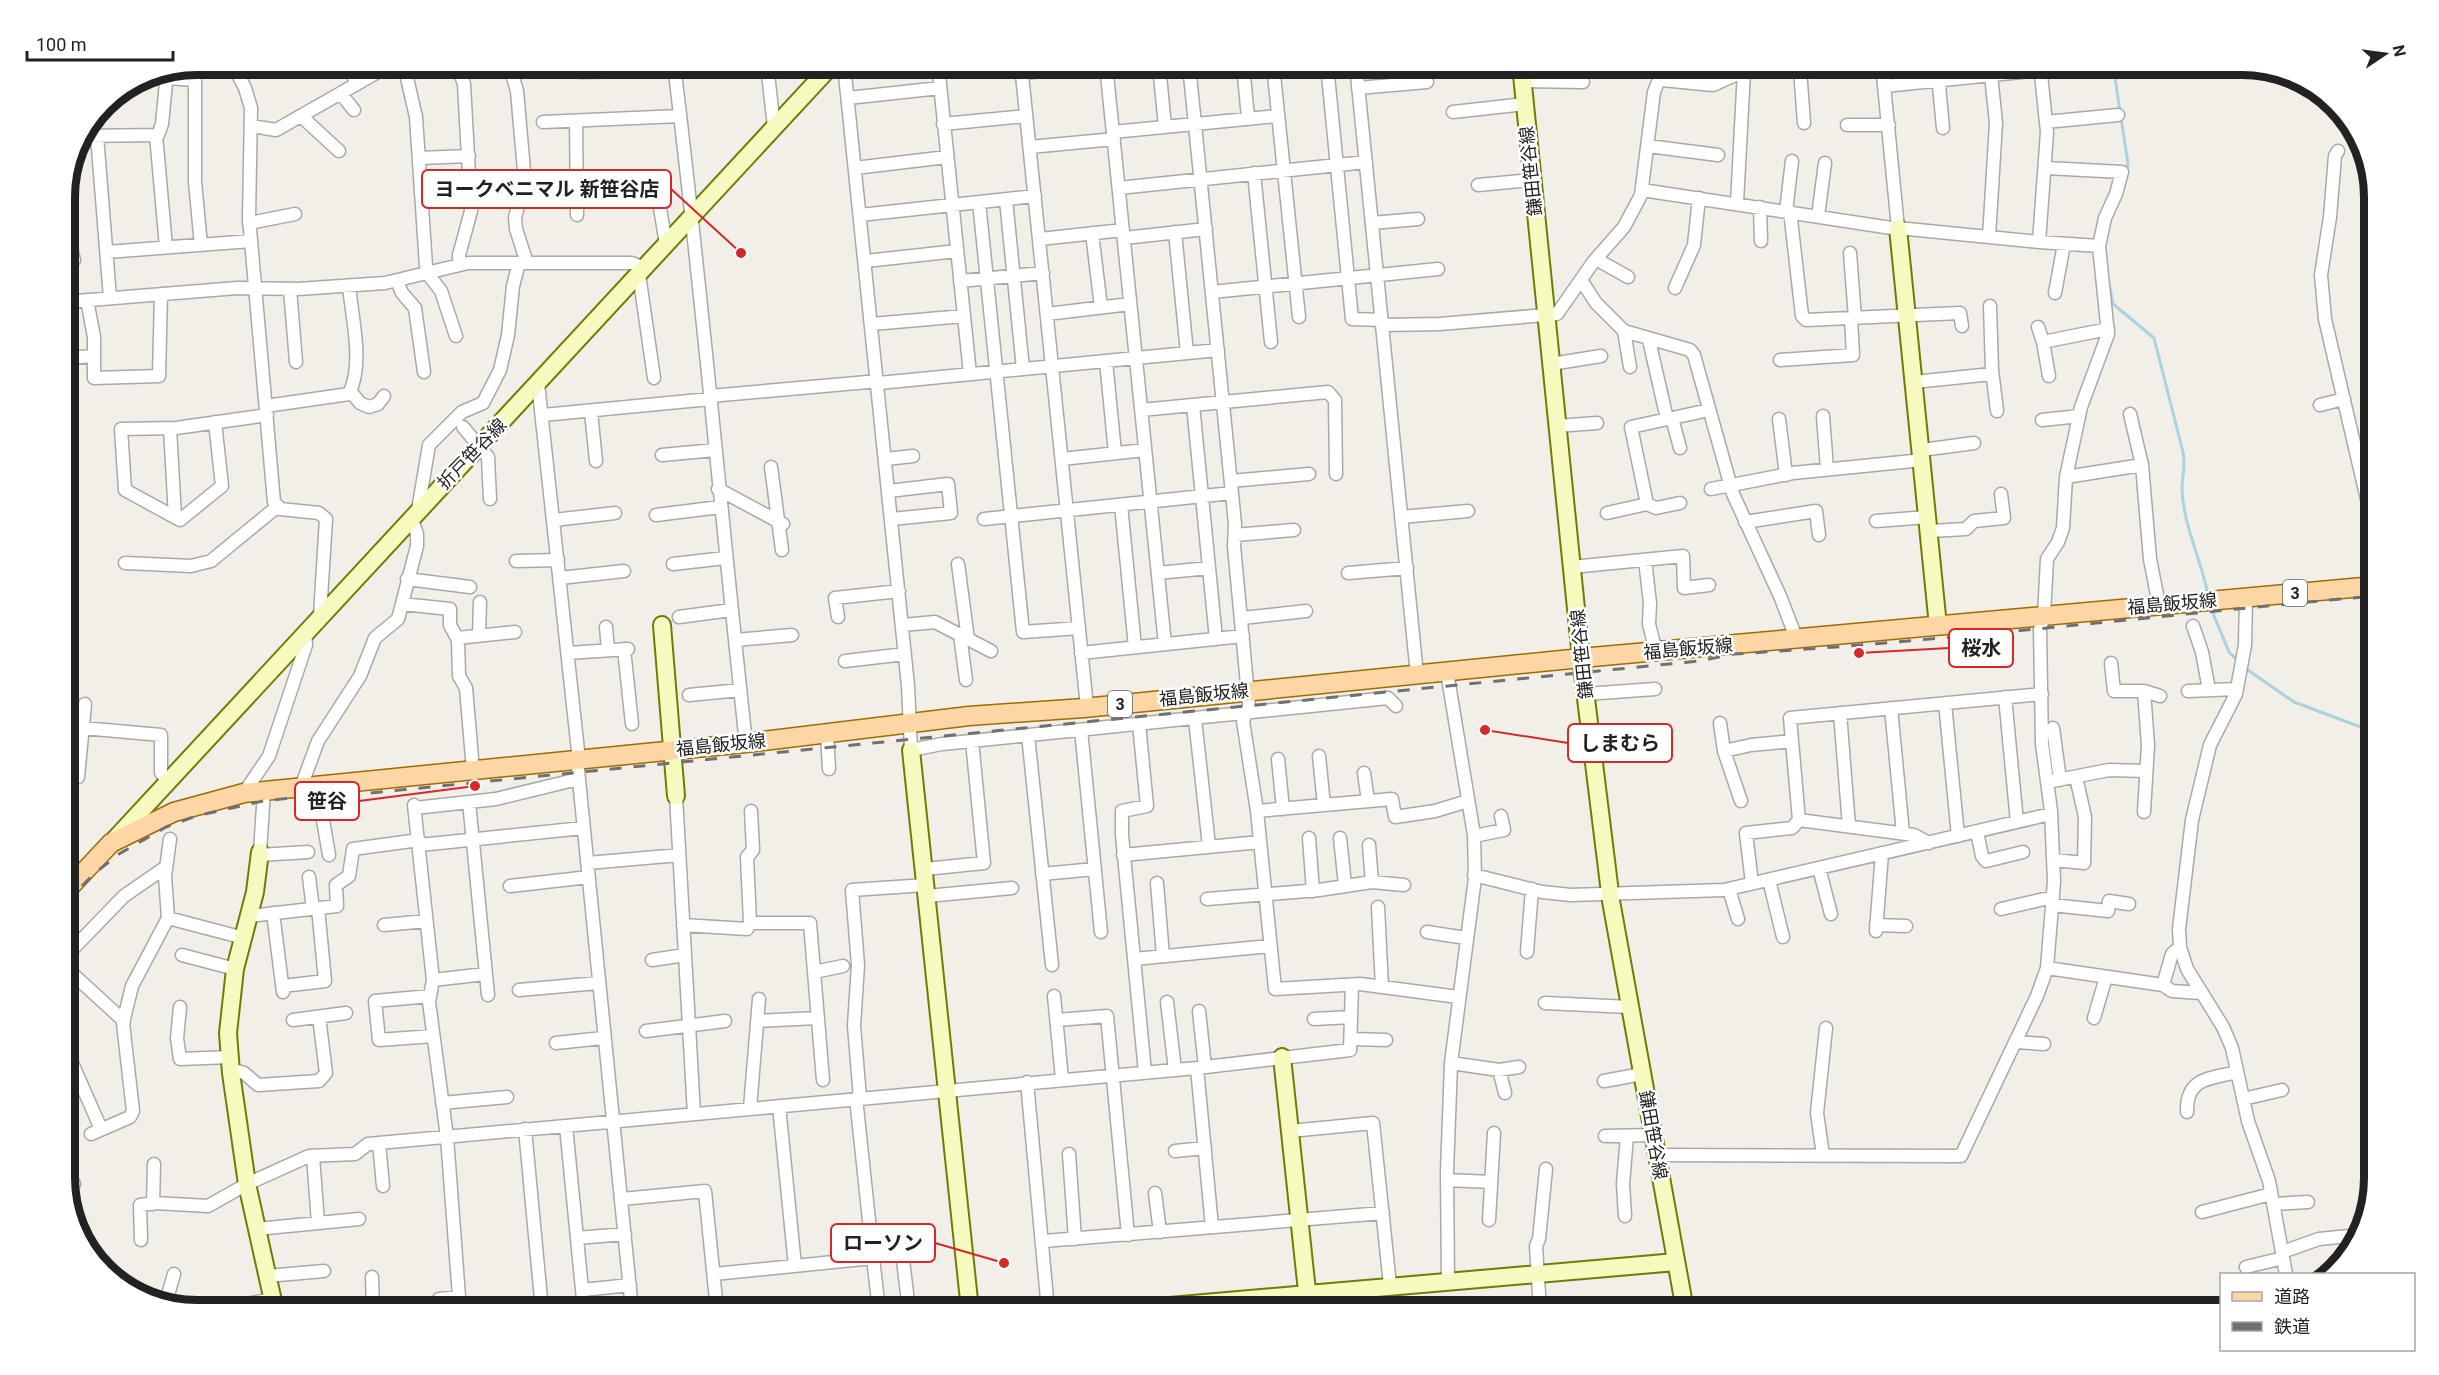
<svg xmlns="http://www.w3.org/2000/svg" width="2439" height="1375" viewBox="0 0 2439 1375" font-family="Roboto,'Noto Sans JP',sans-serif">
<rect width="100%" height="100%" fill="#f2efe9"/>
<g fill="none" stroke-linecap="round" stroke-linejoin="round">
<path stroke="#aad3df" stroke-width="3" d="M2113,65L2128,164L2126,172
M2109,283L2113,304L2154,338L2183,452C2186,468 2182,474 2182,489C2183,524 2201,560 2208,594
M2210,606L2229,652L2238,661
M2245,668L2294,702L2374,732"/>
<defs>
<path id="street" d="M233,65L245,88L251,108L249,218L274,502L280,509L319,513L326,519L320,615
M348,65L357,84
M404,65L416,117L426,266L428,274L441,291L456,336
M457,65L464,84L471,211L459,255V265
M514,65L512,74L517,91L525,182L515,217L516,229L527,263
M674,65C702,290 721,517 746,743
M767,65L774,127
M844,65L908,686L911,750L942,744L1388,698L1396,706
M938,65L970,374
M1021,65L1087,707
M1106,65L1165,644
M1159,65L1165,127
M1189,65L1235,524L1234,546L1249,706L1243,721L1257,811L1275,989L1360,984L1458,997
M1243,65L1248,118
M1273,65L1299,317
M1327,65L1352,319L1382,320
M1356,65L1417,675
M1661,65L1662,80
M1882,65L1898,228L2039,242L2047,132L2040,65
M1937,65L1943,128
M1800,69L1804,123
M580,72L675,70
M1022,73L1106,65
M167,78L195,80V182L201,245
M1522,81L1583,82
M1885,86L2089,65
M1358,88L1427,82
M341,94L354,110
M848,98L940,88
M1453,112L1525,104
M301,116L339,151
M576,121L577,215
M543,122L680,116
M2046,122L2118,115
M943,124L1026,116
M1847,125H1889
M252,126L276,130L390,65
M1113,132L1278,116
M156,135L166,247
M82,136L158,135L162,124L167,72
M97,136L110,298
M1648,146L1718,155
M1030,147L1114,139
M2338,151L2335,156L2330,217L2321,275L2325,319L2374,529
M420,158L469,156
M855,168L947,157
M1254,173L1271,342
M1478,185L1532,180
M1119,188L1366,162
M1642,190L1898,229
M577,194L597,195
M1006,200L1023,369
M979,202L1023,632L1079,628
M1737,203L1744,71
M1760,207L1761,241
M660,208L666,244
M1786,211L1792,161
M1790,211L1802,316L1806,320L1960,313L1962,326
M860,215L1035,196
M1818,216L1825,163
M249,223L295,214
M1372,223L1418,219
M65,226L74,260
M1175,232L1187,353
M1092,233L1101,307
M1989,237L1996,123L1990,65
M1124,238L1206,229
M1040,239L1123,230
M2039,242L2099,246
M107,252L251,241
M1850,253L1855,318
M1596,259L1628,277
M866,261L957,251
M639,274L654,378
M1581,280L1596,303L1624,331L1690,350L1694,355L1733,494L1780,596L1797,640
M397,281L402,293L415,308L424,372
M960,281L1043,273
M1675,288L1694,245L1699,198
M290,289L296,362
M1212,292L1438,269
M2055,293L2064,244
M87,300L94,337V378L159,376L161,294
M65,302L237,288L298,289L385,283L468,263H632L645,268
M1990,306L1992,370L1997,411
M1047,314L1130,304
M872,324L964,316
M1382,325L1440,324L1557,314L1594,261L1624,227L1641,195L1654,92L1658,82L1662,80L1713,85L1744,71L1882,66
M2038,327L2043,342L2049,376
M1624,331L1630,367
M1649,340L1667,419
M2043,342L2108,329
M65,358L94,356
M1780,360L1853,355L1851,318
M1106,361L1115,453
M1551,364L1601,356
M1914,382L1992,374
M538,383L579,760
M879,383L1218,350
M351,392L360,403L369,407L378,404L384,396
M710,396L879,381
M1193,405L1216,639
M2320,405L2344,399
M266,406L349,394C364,364 352,319 349,286
M1141,410L1328,392L1335,400L1336,474
M591,412L596,461
M2130,414L2142,465L2150,559L2159,605
M543,415L710,399
M1823,416L1827,469
M1672,418L1680,448
M1779,419L1786,475
M2042,420L2079,416
M215,422L222,486L180,520L125,490L121,429L176,428L267,415
M1557,426L1597,423
M463,427L488,457L490,499
M170,428L175,517
M1922,450L1974,443
M662,455L715,450
M886,459L913,456
M1062,459L1145,450
M771,467L782,550
M65,474V482
M2066,477L2142,465
M1231,481L1309,474
M718,489L783,524
M1711,489L1793,473L1923,460
M889,491L948,484L951,513L892,519
M1647,504L1656,508L1680,503
M1121,505L1135,647
M418,510L429,445L462,412L483,403L500,370L508,335L513,286L519,263
M1607,513L1647,504L1631,427L1709,410
M656,515L720,507
M1401,517L1468,511
M984,519L1232,493
M554,520L615,513
M1876,521L1928,517
M1745,522L1816,511L1819,535
M1930,531L1966,529L1974,521L2004,518L2001,494
M1235,535L1294,530
M1645,560L1650,603L1649,624L1656,652
M516,561L558,560
M125,563L191,566L211,561L278,506
M673,564L725,558
M958,564L968,639
M1572,567L1683,556L1684,588L1709,585
M1158,573L1209,568
M1348,573L1407,568
M560,578L624,571
M407,579L470,587
M2246,597L2245,645L2236,694L2210,745L2192,820L2179,929L2180,947L2187,969L2223,1027L2232,1048L2248,1121L2269,1181L2286,1274
M402,604L450,609V625L458,640L459,676L466,688L473,770
M679,617L731,610
M838,617L835,598L899,591
M1242,618L1306,611
M903,625L935,622L991,651
M2193,626L2202,652L2209,690
M606,627L608,650
M479,635L480,602
M960,635L966,680
M457,638L515,632
M735,640L792,635
M624,649L632,724
M568,653L628,649
M1081,653L1243,636
M845,661L905,654
M2111,663L2114,691H2144L2160,696
M1447,672L1474,835L1475,878L1451,1063L1447,1172L1448,1281
M2188,691L2237,689
M1586,694L1655,689
M689,695L740,690
M2005,697L2017,822
M1945,703L1958,836
M1891,708L1903,833
M1840,713L1849,826
M1195,719L1209,846
M1720,723L1724,751L1741,801
M1139,724L1147,806L1122,811V835L1145,1072
M83,728L161,735V773L169,780
M2053,728L2060,780
M1081,730L1101,932
M827,733L829,769
M1028,735L1052,965
M1724,751L1751,745L1792,741
M1319,756L1324,805
M1278,759L1283,809
M577,760L632,1310
M1364,773L1368,801
M78,777L85,704
M2047,782L2109,770L2146,771
M317,785L329,855
M301,787L318,741L360,676L375,638L398,619L417,546V534L411,517
M244,793L269,756L306,645L305,631
M676,796L694,1114
M469,802L488,995
M414,805L433,980L429,1002L447,1137L460,1310
M415,808L496,799L578,779
M751,811L753,850L747,857L750,923H810L823,1080
M1257,811L1392,799L1395,817L1435,811L1468,801
M2144,812L2148,745L2144,691
M1799,820L1790,718L2042,694
M1977,832L1982,856L1986,861L2023,852
M1474,836L1504,830L1501,816
M1309,838L1313,891
M1340,838L1345,885
M420,845L583,828
M1369,845L1372,882
M260,852L264,791
M259,855L308,852
M1123,855L1260,842
M2054,860L2084,863L2085,817L2076,777
M588,863L679,855
M1819,868L1831,914
M925,869L984,863L972,741
M1042,874L1095,869
M1474,875L1542,892L1571,895L1724,890L2051,814
M309,877L313,909
M1769,880L1783,937
M1157,883L1163,956
M1752,883L1746,833L1792,828L1799,820L1914,835L1929,843
M510,886L589,877
M1729,889L1738,919
M927,896L1012,888
M1207,899L1319,890L1372,882L1404,885
M2052,905L2108,911L2109,901L2129,904
M1378,907L1382,987
M2001,909L2053,897
M273,913L283,992
M250,916L337,906L336,885L349,876L353,849L419,840
M168,918L244,938
M384,925L426,921
M683,925L747,929L750,923
M1876,925L1906,926
M1876,931L1882,853
M1427,932L1466,938
M1527,952L1532,889
M182,955L235,969
M65,957L124,896L166,867
M1134,959L1270,946
M652,960L685,955
M65,967L124,1021
M2047,968L2163,985L2172,954L2180,947
M814,972L843,966
M433,980L485,974
M2163,985L2172,991L2201,993
M283,986L325,981L318,908
M519,990L598,983
M430,996L375,1001L379,1040L433,1036
M1054,996L1062,1079
M1167,1002L1175,1070
M1545,1003L1630,1007
M180,1007L177,1038L180,1059L230,1057
M1199,1011L1205,1067
M2094,1018L2106,977
M1314,1019L1351,1017
M293,1020L346,1013
M1057,1020L1107,1016L1128,1235
M757,1021L817,1018
M646,1031L725,1021
M1351,1039L1386,1040
M2016,1042L2044,1044
M556,1043L603,1038
M65,1047L101,1129
M1451,1063L1499,1070L1519,1067
M1197,1068L1212,1227
M231,1069L244,1073L258,1085L319,1081L326,1073L319,1017
M1499,1070L1505,1093
M1604,1081L1642,1074
M1027,1082L1048,1310
M860,1098L854,1026L858,965L852,890L926,885
M2243,1099L2282,1090
M442,1103L507,1097
M779,1106L795,1266
M750,1108L759,999
M2187,1112C2186,1077 2210,1079 2237,1072
M566,1126L584,1310
M525,1129L542,1310
M1290,1131L1373,1123L1390,1285
M91,1134L130,1117L133,1111L123,1023L132,986L168,918L165,876L170,839
M1605,1136L1653,1135
M379,1143L383,1186
M1175,1151L1205,1148
M1069,1154L1075,1239
M1656,1155L1961,1156L2037,996L2047,968L2054,881L2051,811L2042,744L2040,629L2044,616L2047,559L2058,542L2063,528L2066,477L2081,407L2108,334L2099,246L2105,218L2116,194L2122,172L2046,168
M1823,1155L1817,1113L1826,1028
M313,1156L318,1223
M65,1168L74,1184
M1447,1180L1491,1182
M1155,1193L1160,1232
M622,1199L705,1191L717,1310
M153,1204L154,1164
M2273,1204L2308,1202
M2202,1212L2271,1194
M1625,1216L1623,1184L1627,1136
M1489,1220L1494,1133
M257,1229L359,1219
M577,1238L625,1234
M141,1240L140,1205L155,1203L208,1206L247,1184L309,1156L355,1154L368,1144L1197,1068L1350,1050L1352,985
M1044,1241L1383,1213
M2282,1252L2319,1239L2359,1235
M873,1258L879,1310
M903,1260L909,1310
M2246,1267L2283,1258
M714,1274L873,1258L856,1098
M267,1276L324,1271
M372,1277L373,1310
M582,1290L630,1285
M439,1299L459,1297
M166,1302L174,1274
M229,1310L232,1307L272,1299
M1540,1310L1536,1246L1539,1239L1546,1169"/>
<path id="secondary" d="M1521,65L1581,658L1611,901L1685,1310
M1898,228L1938,626
M662,625L676,796
M911,750L970,1310
M114,840L832,65
M260,852L255,892L235,969L228,1033L231,1073L247,1184L275,1310
M1282,1057L1309,1310
M1124,1310L1676,1262"/>
<path id="primary" d="M65,892L111,843L174,812L244,793L746,743L969,716L1084,708L1581,658L2374,586"/>
</defs>
<use href="#street" stroke="#a9a9a9" stroke-width="15"/>
<use href="#secondary" stroke="#707d05" stroke-width="20"/>
<use href="#primary" stroke="#a06b00" stroke-width="21"/>
<use href="#street" stroke="#fff" stroke-width="12"/>
<use href="#secondary" stroke="#f7fabf" stroke-width="16"/>
<use href="#primary" stroke="#fcd6a4" stroke-width="18"/>
<path stroke="#707070" stroke-width="3" stroke-dasharray="12 12" stroke-linecap="butt" d="M65,903L95,873L119,854L166,827L196,816L263,801L318,795L370,793L1699,661L1734,654C1948,641 2161,615 2374,596"/>
</g>
<g text-anchor="middle" stroke-width="5" stroke-linejoin="round" paint-order="stroke">
<g fill="#fff" stroke="#646464" stroke-width="1.5">
<rect x="2283" y="580" width="24" height="26" rx="4.5"/>
<rect x="1108" y="691" width="24" height="26" rx="4.5"/>
</g>
<g font-size="16" font-weight="bold" fill="#222">
<text x="2295" y="599">3</text>
<text x="1120" y="710">3</text>
</g>
<g font-size="18" fill="#222" stroke="#fff">
<text transform="translate(1531 171) rotate(-96)" y="6">鎌田笹谷線</text>
<text transform="translate(472 454) rotate(-46)" y="6">折戸笹谷線</text>
<text transform="translate(2172 604) rotate(-5)" y="6">福島飯坂線</text>
<text transform="translate(1688 649) rotate(-5)" y="6">福島飯坂線</text>
<text transform="translate(1582 654) rotate(-96)" y="6">鎌田笹谷線</text>
<text transform="translate(1204 695) rotate(-6)" y="6">福島飯坂線</text>
<text transform="translate(721 745) rotate(-6)" y="6">福島飯坂線</text>
<text transform="translate(1653 1135) rotate(80)" y="6">鎌田笹谷線</text>
</g>
</g>
<path d="M0 0H2439V1375H0ZM197 75H2242A122 122 0 0 1 2364 197V1178A122 122 0 0 1 2242 1300H197A122 122 0 0 1 75 1178V197A122 122 0 0 1 197 75Z" fill="#fff" fill-rule="evenodd"/>
<path fill="none" stroke="#222" stroke-width="8" d="M197 75H2242A122 122 0 0 1 2364 197V1178A122 122 0 0 1 2242 1300H197A122 122 0 0 1 75 1178V197A122 122 0 0 1 197 75Z"/>
<path fill="none" stroke="#d62828" stroke-width="2" d="M741 253L671 189M1859 653L1949 648M1485 730L1568 743M475 786L359 801M1004 1263L935 1243"/>
<g fill="#d62828" stroke="#fff" stroke-width="2">
<circle cx="741" cy="253" r="6"/>
<circle cx="1859" cy="653" r="6"/>
<circle cx="1485" cy="730" r="6"/>
<circle cx="475" cy="786" r="6"/>
<circle cx="1004" cy="1263" r="6"/>
</g>
<g fill="#fff" stroke="#d62828" stroke-width="2">
<rect x="422" y="170" width="249" height="38" rx="6"/>
<rect x="1949" y="629" width="64" height="38" rx="6"/>
<rect x="1568" y="724" width="104" height="38" rx="6"/>
<rect x="295" y="782" width="64" height="38" rx="6"/>
<rect x="831" y="1224" width="104" height="38" rx="6"/>
</g>
<g font-size="20" text-anchor="middle" font-weight="bold" fill="#222">
<text x="547" y="196">ヨークベニマル 新笹谷店</text>
<text x="1981" y="655">桜水</text>
<text x="1620" y="750">しまむら</text>
<text x="327" y="808">笹谷</text>
<text x="883" y="1250">ローソン</text>
</g>
<rect x="2220" y="1273" width="195" height="78" fill="#ffffff" stroke="#a7a7a7" stroke-width="1.5"/>
<rect x="2232" y="1292" width="30" height="9" fill="#fcd6a4" stroke="#a7a7a7" stroke-width="1.5"/>
<text x="2274" y="1303" font-size="18" fill="#222222">道路</text>
<rect x="2232" y="1322" width="30" height="9" fill="#707070" stroke="#a7a7a7" stroke-width="1.5"/>
<text x="2274" y="1333" font-size="18" fill="#222222">鉄道</text>
<g transform="translate(2385 54) rotate(77)" stroke="#ffffff" stroke-width="4.5" paint-order="stroke">
<path d="M0-4.5L10 22L0 15L-10 22Z" fill="#222222"/>
<text y="-9" font-size="16" font-weight="bold" text-anchor="middle" fill="#222222">N</text>
</g>
<path d="M27 51v9h146v-9" fill="none" stroke="#222222" stroke-width="3"/>
<text x="36" y="51" font-size="18" fill="#222222" stroke="#ffffff" stroke-width="4.5" paint-order="stroke">100 m</text>
</svg>
